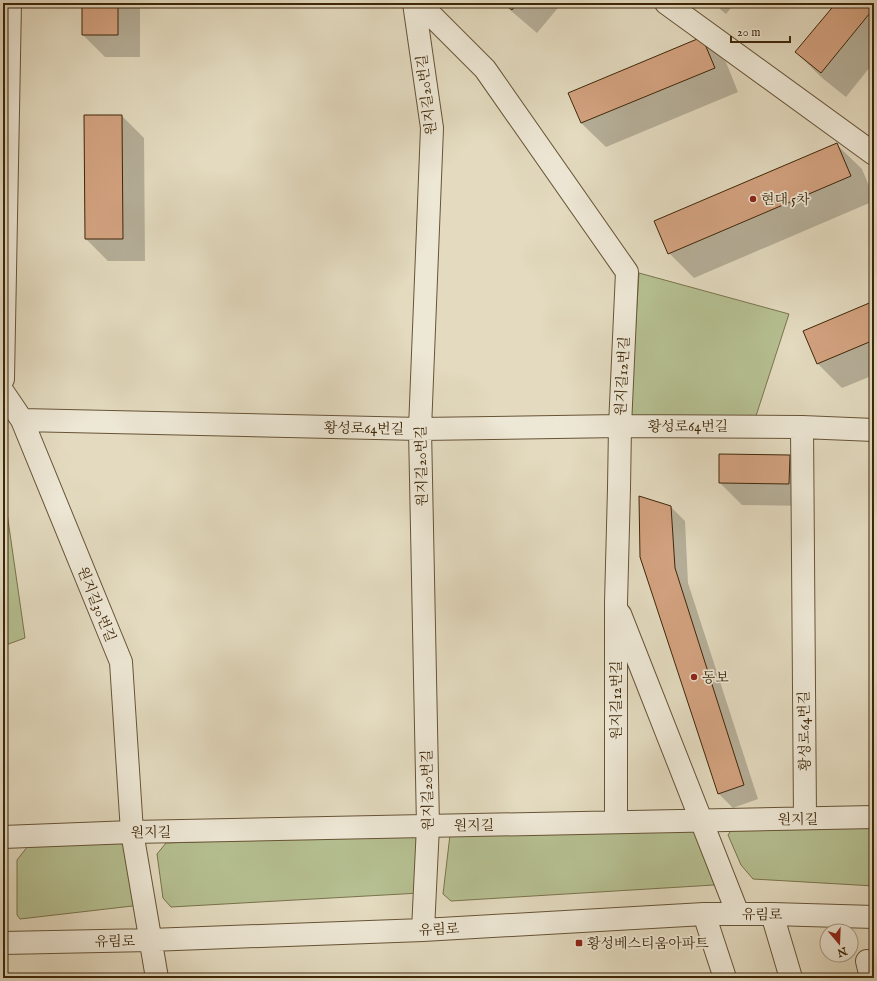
<svg xmlns="http://www.w3.org/2000/svg" width="877" height="981" viewBox="0 0 877 981" font-family="'IM FELL English','Noto Serif KR',serif">
<rect width="100%" height="100%" fill="#e3dabf"/>
<filter id="stains"><feTurbulence type="fractalNoise" baseFrequency=".005" numOctaves="4"/><feColorMatrix values="0 0 0 0 .2 0 0 0 0 .09 0 0 0 0 .02 0 0 0 .5 -.17"/></filter>
<radialGradient id="worn" r=".72"><stop offset=".6" stop-color="#630" stop-opacity="0"/><stop offset="1" stop-color="#630" stop-opacity=".3"/></radialGradient>
<path fill="#b5bf91" stroke="#7a734c" d="M639,273L789,314L755,419L630,418Z
M3,485L25,638L3,646Z
M874,823V886L753,879L741,865L728,835L735,825Z
M700,827L716,879L714,885L451,901L443,894L450,835Z
M410,834L421,838L420,893L171,907L163,898L157,854L166,843Z
M120,843L132,850L141,905L20,919L17,915V860L28,846Z"/>
<path fill="#0003" d="M83,3H140V57H105L83,35Z
M502,3H562L537,33Z
M713,3H735L726,14Z
M837,3H874V62L846,97L821,77L796,52Z
M702,38L726,62L738,92L606,147L581,123L569,93Z
M122,116L144,138L145,261H108L86,239Z
M837,145L862,169L874,198V201L694,278L669,253Z
M874,302V375L842,388L818,364Z
M789,456L811,479V506L742,505L720,483Z
M671,507L685,521L688,583L758,799L733,808L719,794L641,557Z"/>
<path fill="#d3a280" stroke="#3e2708" d="M82,3H118V35H82Z
M504,3H517L512,10Z
M836,3H874V8L821,73L795,52Z
M702,37L715,68L581,123L568,93Z
M84,115H122L123,239H85Z
M837,143L851,176L668,254L654,221Z
M874,301V340L817,364L803,331Z
M719,454L790,455L789,484L719,483Z
M639,496L671,506L675,568L744,785L718,794L640,557Z"/>
<g fill="none" stroke-linecap="round" stroke-linejoin="round">
<defs>
<path id="minor" d="M414,3L432,128L420,429L428,826L423,930
M419,3L485,69L627,272L620,426L619,488L616,603V822
M666,3L874,154
M3,379L10,3
M3,392L22,420L121,662L132,832L157,978
M22,420L420,429L620,426L802,427L874,430
M802,427L805,818
M620,614L738,914
M3,837L132,832L874,817
M704,914L725,978
M772,914L791,978
M3,943L150,940L423,930L704,914H772L874,917
M867,961L871,978"/>
</defs>
<use href="#minor" stroke="#675436" stroke-width="24"/>
<use href="#minor" stroke="#ede7d5" stroke-width="22"/>
</g>
<g fill="#8f2418" stroke="#ede7d5" stroke-width="1.5">
<circle cx="753" cy="199" r="4"/>
<circle cx="694" cy="677" r="4"/>
<rect x="575" y="939" width="8" height="8" rx="2"/>
</g>
<g text-anchor="middle" stroke-width="3.5" stroke-linejoin="round" paint-order="stroke">
<g font-size="14" fill="#3e2708" stroke="#ede7d5">
<text transform="translate(426 95) rotate(-97)" y="5">원지길20번길</text>
<text transform="translate(622 376) rotate(-87)" y="5">원지길12번길</text>
<text x="688" y="431">황성로64번길</text>
<text transform="translate(364 428) rotate(1)" y="5">황성로64번길</text>
<text transform="translate(421 466) rotate(-91)" y="5">원지길20번길</text>
<text transform="translate(97 604) rotate(68)" y="5">원지길30번길</text>
<text transform="translate(616 700) rotate(-90)" y="5">원지길12번길</text>
<text transform="translate(804 731) rotate(-91)" y="5">황성로64번길</text>
<text transform="translate(427 790) rotate(-91)" y="5">원지길20번길</text>
<text transform="translate(798 819) rotate(-1)" y="5">원지길</text>
<text transform="translate(474 825) rotate(-1)" y="5">원지길</text>
<text transform="translate(151 832) rotate(-1)" y="5">원지길</text>
<text transform="translate(762 914) rotate(1)" y="5">유림로</text>
<text transform="translate(439 929) rotate(-3)" y="5">유림로</text>
<text transform="translate(115 941) rotate(-1)" y="5">유림로</text>
</g>
<g font-size="14" fill="#3e2708" stroke="#ede7d5" text-anchor="start">
<text x="761" y="204">현대 5차</text>
<text x="702" y="682">동보</text>
<text x="587" y="948">황성베스티움아파트</text>
</g>
</g>
<rect width="877" height="981" fill="none" stroke="#e3dabf" stroke-width="16"/>
<rect x="4" y="4" width="869" height="973" fill="none" stroke="#3e2708" stroke-width="2"/>
<rect x="8" y="8" width="861" height="965" fill="none" stroke="#3e2708"/>
<g transform="translate(839 943) rotate(161)"><circle r="19" fill="#ede7d5" stroke="#a79a83"/>
<path d="M0-3L7 15L0 10L-7 15Z" fill="#8f2418"/>
<text y="-6" font-size="11" font-weight="bold" text-anchor="middle" fill="#3e2708">N</text>
</g>
<path d="M731 36v6h59v-6" fill="none" stroke="#3e2708" stroke-width="2"/>
<text x="737" y="36" font-size="12" fill="#3e2708" stroke="#ede7d5" stroke-width="3" paint-order="stroke">20 m</text>
<rect width="100%" height="100%" filter="url(#stains)"/>
<rect width="100%" height="100%" fill="url(#worn)"/>
</svg>
